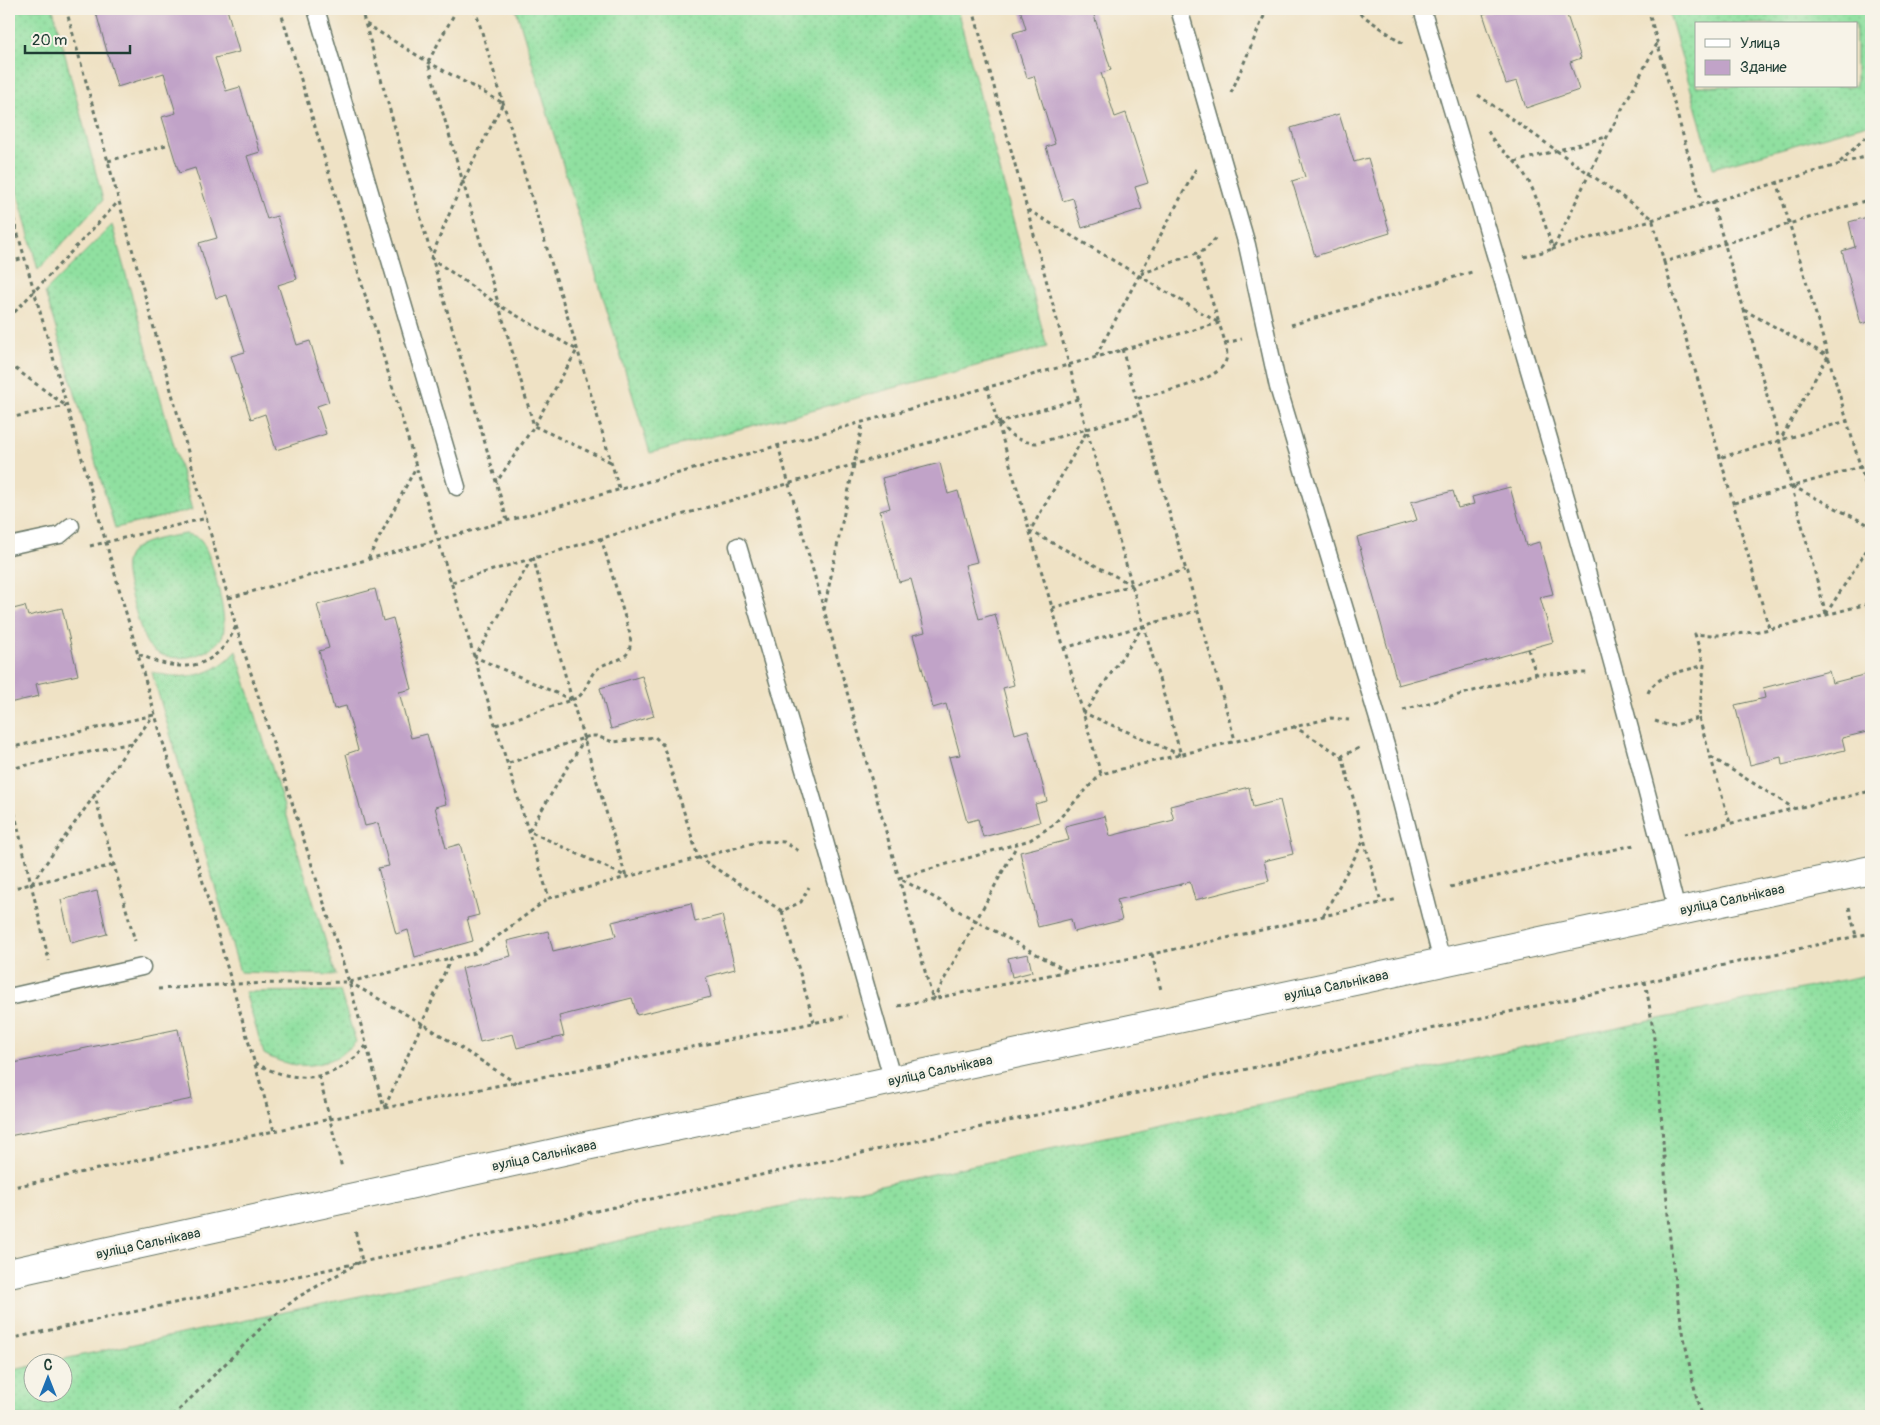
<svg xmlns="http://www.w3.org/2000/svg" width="1880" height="1425" viewBox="0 0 1880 1425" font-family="Pangolin,sans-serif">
<defs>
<pattern id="grass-dots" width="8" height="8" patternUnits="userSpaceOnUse" patternTransform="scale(1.25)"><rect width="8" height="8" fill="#90e0a0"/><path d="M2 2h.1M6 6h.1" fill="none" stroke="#7cc18a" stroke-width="1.8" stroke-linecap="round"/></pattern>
</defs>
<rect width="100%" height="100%" fill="#f7f3e8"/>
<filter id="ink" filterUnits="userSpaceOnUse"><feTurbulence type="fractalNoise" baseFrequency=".02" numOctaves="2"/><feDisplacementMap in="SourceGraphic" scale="10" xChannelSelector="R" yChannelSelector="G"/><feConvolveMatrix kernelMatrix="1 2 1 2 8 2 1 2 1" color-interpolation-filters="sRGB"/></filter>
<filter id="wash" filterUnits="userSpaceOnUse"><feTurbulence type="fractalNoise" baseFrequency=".0096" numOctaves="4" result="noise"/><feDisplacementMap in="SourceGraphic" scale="20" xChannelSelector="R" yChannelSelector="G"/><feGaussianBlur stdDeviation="1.12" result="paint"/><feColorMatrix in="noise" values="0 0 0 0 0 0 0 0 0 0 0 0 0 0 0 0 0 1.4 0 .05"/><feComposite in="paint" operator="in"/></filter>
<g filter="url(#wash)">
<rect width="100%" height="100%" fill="#efe2c5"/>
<path fill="url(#grass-dots)" stroke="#588e6a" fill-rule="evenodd" d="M9,9H53L103,200L38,270L9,160Z
M516,9H957L1047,347L650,453Z
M1668,9H1871V123L1713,168ZM1696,24H1856V86H1696Z
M112,225L192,510L115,528L45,292Z
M186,534C191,535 196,536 200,539C211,550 230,624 222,637C209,658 168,666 150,647C144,641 142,631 139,623C121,560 109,545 186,534Z
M236,651L336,975L240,972L152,672C184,681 214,677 236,651Z
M1871,974V1416H9V1371L32,1366V1392H62V1362H50Z
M340,991L356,1042C330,1069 296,1072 264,1054L245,992Z"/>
<g id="blocks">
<path fill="#c1a3c8" d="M95,9H227L239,52L215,58L226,91L240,87L260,152L247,156L267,219L277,216L297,279L278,285L297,345L310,341L329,402L317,406L326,434L276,450L265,414L251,419L231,356L245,352L227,295L216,298L199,243L217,238L195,168L179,173L162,117L176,113L164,73L117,87Z
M1020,9H1092L1111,70L1101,73L1115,117L1126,113L1148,183L1135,187L1142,209L1082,228L1073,198L1063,201L1046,147L1055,144L1034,76L1027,78L1013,33L1026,29Z
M1492,9H1565L1581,58L1570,62L1579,90L1526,108L1517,81L1506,84L1483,14L1493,11Z
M1339,114L1354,162L1368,158L1390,233L1315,256L1292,181L1305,177L1291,128Z
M1871,216V321L1861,324L1842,251L1855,247L1849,222Z
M940,463L948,494L958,491L977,562L965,565L979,619L995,614L1014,685L1003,688L1015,734L1028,730L1047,801L1035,804L1040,822L983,837L978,819L967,822L949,757L960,755L946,704L933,708L913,635L925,632L911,579L899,582L880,511L890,508L882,478Z
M1510,487L1526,546L1539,542L1553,594L1540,597L1553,642L1398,685L1357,537L1417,520L1411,502L1453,491L1458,508L1474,504L1472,497Z
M375,589L383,621L393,618L412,689L399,692L411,738L427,734L446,804L435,807L446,848L460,844L479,915L467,918L473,941L415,957L408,930L396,934L378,868L389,866L378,823L365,826L346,754L358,750L346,706L334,709L319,651L329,648L317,605Z
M25,606L28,616L62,608L78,675L36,684L39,696L9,703V610Z
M1829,671L1832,683L1871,673V731L1842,738L1845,750L1782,765L1781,757L1750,765L1735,705L1765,698L1763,688Z
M642,676L654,716L611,729L600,688Z
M1249,787L1253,807L1280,800L1293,854L1264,861L1269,881L1195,900L1190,882L1117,900L1122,920L1074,932L1071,919L1038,927L1020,852L1069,840L1065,826L1105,816L1110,836L1174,820L1170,806Z
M97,891L107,934L71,943L61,900Z
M691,903L695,922L722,915L735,969L706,977L711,997L637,1015L632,998L559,1016L564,1036L517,1048L513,1034L480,1042L462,968L511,956L507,941L548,931L553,951L616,936L612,922Z
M1028,954L1032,972L1012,977L1008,958Z
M178,1029L192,1099L9,1136V1064Z"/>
</g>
</g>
<g filter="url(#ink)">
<use href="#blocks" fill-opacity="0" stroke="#687767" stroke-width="1"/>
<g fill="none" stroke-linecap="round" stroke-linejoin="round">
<defs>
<path id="lane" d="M316,9L457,487
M1179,9L1247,245L1278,387L1390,759L1442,962
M1422,9C1511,308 1602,608 1677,911
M9,546L60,535L71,526
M738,546L816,810L893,1081
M9,997L142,967"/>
<path id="secondary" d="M9,1273L586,1146L1871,870"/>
</defs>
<use href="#lane" stroke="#687767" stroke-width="19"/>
<use href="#secondary" stroke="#687767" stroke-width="30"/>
<path stroke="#687767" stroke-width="3" stroke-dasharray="4 4" stroke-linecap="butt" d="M66,9L236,626L349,982L384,1108
M280,9L438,540L549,898L761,841L784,842L799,851
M361,9L507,520
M457,9L428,62L534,426L611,462
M475,9L619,488
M973,9L1087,431
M1353,9L1404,44
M1648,9L1702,204
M366,24L428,62L503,103L463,181L431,258L500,306L577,350L534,426L496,483
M1231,93L1267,9
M1478,95L1652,218L1664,262L1871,199
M1488,131C1496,149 1513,156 1523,172C1538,194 1544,224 1553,249L1871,155
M108,161L170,144
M1515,162L1606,137
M1840,162L1871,132
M1777,181L1871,503
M1712,201L1744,310L1826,614
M9,203L274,1131
M1028,210L1219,323L1197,254
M9,230L18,237
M9,240L18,238
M1524,257L1553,249L1607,137L1658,42
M9,262L24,258
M1664,262L1769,628
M1141,274L1205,250L1217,237
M1744,310L1828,356L1780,440
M9,318L118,202
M1291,325L1472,272
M1225,343L1242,339
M1122,349L1235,740
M1096,356L1197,167
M9,364L66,406
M987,386L1101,774L1331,718L1349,720
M9,418L66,406
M1000,423C1010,437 1020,442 1037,443L1140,414
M778,445L933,1000L1017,845
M1722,457L1847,421
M1792,486L1871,526
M1734,503L1860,467
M90,546L207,518
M533,557L572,700L626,877
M532,558L475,657L572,700
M368,559L416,467
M452,582L1078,399
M1132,585L1030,531L1087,431C1119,539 1150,647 1181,755L1084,713L1144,625
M229,598L1219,323C1222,334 1229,348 1226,360C1220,382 1157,393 1136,399
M1052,608L1185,570
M824,610L863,421
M1826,614L1871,543
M1064,648L1196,611
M1528,649L1536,674
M139,654C179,674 216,672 236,626
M1648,693C1656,674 1686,671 1704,665
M1403,710L1536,674L1587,673
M1699,718L1730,823
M1655,721L1670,726L1699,718L1704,665L1695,634C1754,640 1814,617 1871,603
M496,725L577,698C587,691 587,681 594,672C609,655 634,668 630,634L601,538
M1293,726L1342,756L1359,748
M585,738L529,831L625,876
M9,748L154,715
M1342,756L1381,903
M1711,757L1795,809
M509,763L590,736H596L613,742L655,737L663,745L698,857L782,911L801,902L809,887
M9,769L132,743L154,715
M9,789L49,961
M94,793L135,941
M1684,834L1871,791
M31,884L114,865
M1450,887L1634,845
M9,889L31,884L132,743
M1849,907L1856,936
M782,911L814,1022
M1323,916L1364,840
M1152,954L1161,990
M1067,971L899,878L1030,840L1053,825L1101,774
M1645,981C1660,1059 1662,1136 1668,1215C1673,1283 1685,1350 1701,1416
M349,982L423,1024L516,1083
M158,989L233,984L349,982L451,958
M898,1006L1200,944L1398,899
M255,1063C296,1085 335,1083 366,1046
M319,1076L342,1168
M385,1107L451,958L475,953L549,898
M9,1188L330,1119L848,1016
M9,1339L1871,933
M173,1416L269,1320L298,1297L362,1261L355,1230"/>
<use href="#lane" stroke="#fff" stroke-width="16"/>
<use href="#secondary" stroke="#fff" stroke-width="28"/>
</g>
</g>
<g text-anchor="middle" stroke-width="5" stroke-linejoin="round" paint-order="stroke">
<g font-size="14" fill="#1f3d34" stroke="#f7f3e8">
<text transform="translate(1732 899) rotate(-12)" y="5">вуліца Сальнікава</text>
<text transform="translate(1336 985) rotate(-12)" y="5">вуліца Сальнікава</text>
<text transform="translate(940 1070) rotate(-12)" y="5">вуліца Сальнікава</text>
<text transform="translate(544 1155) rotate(-12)" y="5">вуліца Сальнікава</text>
<text transform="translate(148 1243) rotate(-12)" y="5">вуліца Сальнікава</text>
</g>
</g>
<rect width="1880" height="1425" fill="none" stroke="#f7f3e8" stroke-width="30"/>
<rect x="1695" y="22" width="162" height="65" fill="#f7f3e8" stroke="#a1aaa0"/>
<rect x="1705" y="39" width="25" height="8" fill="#ffffff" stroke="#a1aaa0"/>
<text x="1740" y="48" font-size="15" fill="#1f3d34">Улица</text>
<rect x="1705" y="60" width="25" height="15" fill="#c1a3c8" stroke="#a1aaa0"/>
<text x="1740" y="72" font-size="15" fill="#1f3d34">Здание</text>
<g transform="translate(48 1378)"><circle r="24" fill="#f7f3e8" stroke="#a1aaa0"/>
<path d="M0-4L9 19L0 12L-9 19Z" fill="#1f6fb2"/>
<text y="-8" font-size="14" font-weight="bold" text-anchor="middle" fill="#1f3d34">С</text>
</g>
<path d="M25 45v8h105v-8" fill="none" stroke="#1f3d34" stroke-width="2.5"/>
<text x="32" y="45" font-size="15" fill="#1f3d34" stroke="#f7f3e8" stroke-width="4" paint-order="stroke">20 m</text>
</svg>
